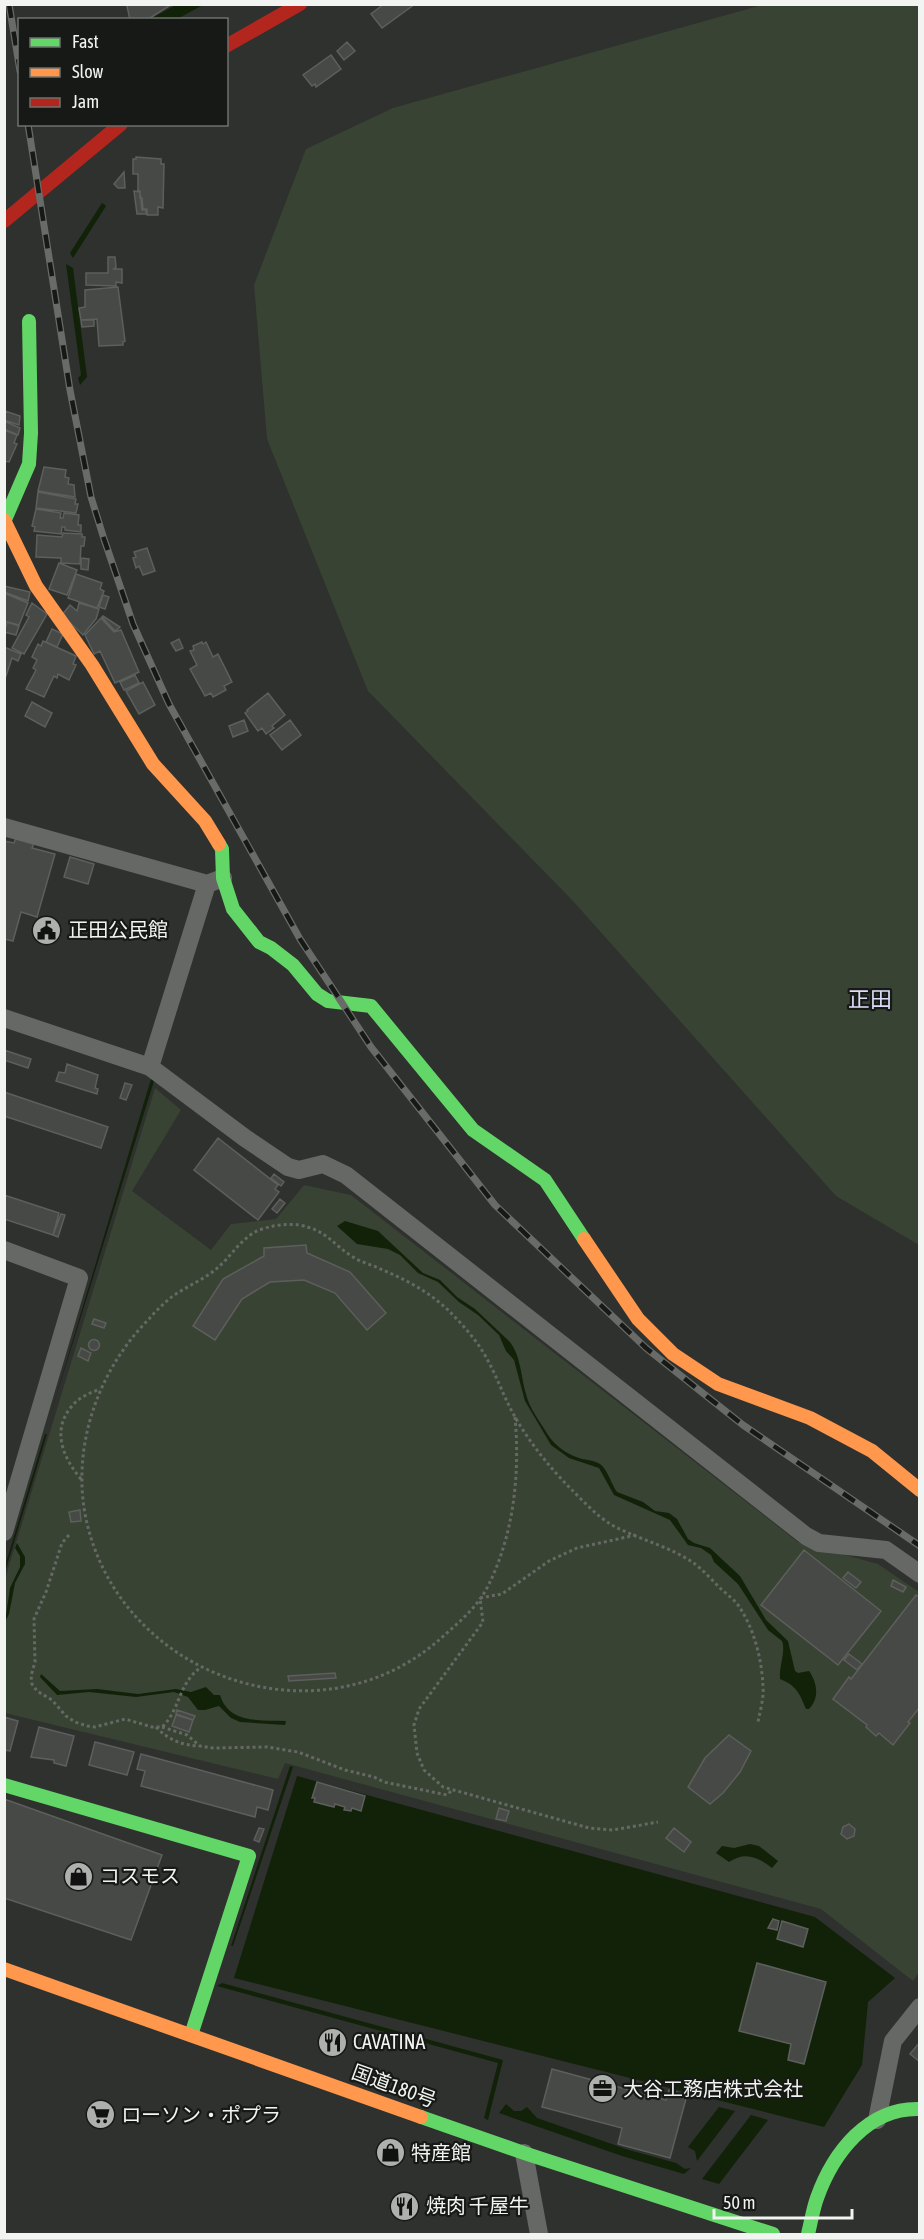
<svg xmlns="http://www.w3.org/2000/svg" width="924" height="2239" viewBox="0 0 924 2239" font-family="'Asap Condensed','Noto Sans JP',sans-serif">
<rect width="100%" height="100%" fill="#2e312d"/>
<path fill="#384333" d="M762,5H919V1245L836,1196L573,901L368,691L267,439L254,285L306,149L393,108Z
M155,1088L181,1110L132,1191L211,1250L231,1224L276,1219L304,1185L351,1195L798,1542L878,1564L919,1592V1972L913,1981L821,1909L285,1763L278,1779L5,1713V1579Z"/>
<path fill="#112209" d="M176,5H203L177,19H150Z
M102,203L106,206L73,258L70,253Z
M66,264L73,268L87,377L80,385L78,378L81,375Z
M151,1079L154,1081L51,1413Z
M345,1221L378,1231L423,1273L440,1280L457,1297L475,1309L509,1341C521,1355 521,1377 526,1394C529,1408 541,1423 548,1435C556,1447 568,1455 582,1459C588,1460 595,1461 600,1464C608,1470 611,1484 617,1492L643,1502L655,1511L669,1513L677,1519L688,1539L694,1543L710,1548L740,1576L766,1620L788,1641L795,1671L798,1673L809,1671C817,1682 820,1698 809,1709H806C800,1694 796,1685 780,1679C779,1665 786,1652 782,1641L768,1630L738,1584L714,1562L711,1555L701,1548L688,1545L670,1520L614,1495L599,1468L569,1458L551,1445L525,1401L514,1360L506,1351L499,1335L478,1315L459,1302L438,1282L418,1273L400,1255L388,1249L357,1244L337,1226Z
M45,1434H47L5,1572V1566Z
M17,1543L25,1557V1564L15,1583L9,1614L5,1622L10,1588L20,1567V1556L15,1548Z
M41,1674L60,1691L97,1689L138,1694L176,1689L191,1692L206,1687L214,1695H220C229,1724 260,1720 286,1721L285,1725L240,1722L231,1718L219,1706L205,1710H198L188,1697L174,1692L136,1697L89,1692L57,1695L40,1677Z
M290,1766L293,1767L233,1946H231Z
M297,1776L815,1917L895,1978L868,2002L862,2065L824,2127L234,1978Z
M750,1844L759,1846L778,1861L772,1868C758,1857 745,1851 729,1862L716,1853L722,1846L734,1848Z
M222,1983L503,2060L488,2120L484,2118L498,2063L217,1986Z
M506,2104L514,2111H521L527,2107L537,2118L629,2150L676,2163L685,2169L691,2168L684,2174L622,2156L499,2113Z
M719,2107L735,2111L697,2161L695,2151L688,2147Z
M751,2115L768,2120L719,2184L702,2179Z"/>
<path fill="#474946" stroke="#5d5f5c" stroke-width="1.5" d="M130,4H172L147,20H130L127,6Z
M384,4H415L382,28L371,14Z
M347,42L355,51L344,60L337,51Z
M331,55L341,69L316,87L315,84L312,86L303,75Z
M136,157L161,159V164H164L163,208L158,207V215H147V209H143L142,198H140V191H138V174H133V159H136Z
M124,172L125,188H118L114,184Z
M134,191L140,192L142,210H146V214H137Z
M108,257H115L116,267L114,269H122V283L116,282V286L86,285V273H108Z
M118,287L125,341L123,342V345L99,346L97,319L81,320L79,308L85,307V290Z
M81,320H94V326L82,327Z
M5,411L20,416L19,425L4,420Z
M4,421L20,428L18,435L4,429Z
M4,430L17,435L14,443L17,444L9,462L4,461Z
M44,467L66,470L65,477L69,478L68,484L74,485L75,497L38,491Z
M38,492L76,499L75,504H78L76,513L36,508Z
M36,509L61,513L60,518H63L64,513L79,515L78,525H81V532L65,530V527H62L61,534L34,531L35,527L32,526Z
M63,533L82,534V537H85L84,546H81L80,564L61,563V558L36,557L37,535L62,537Z
M147,548L155,571L143,575L139,566L136,568L133,558L136,557L134,552Z
M81,558L89,559L88,570L81,569Z
M59,563L77,570L67,595L49,589Z
M76,574L102,583L100,589L104,591L97,608L68,598Z
M4,586L30,592L28,601L4,592Z
M4,593L28,603L19,625L4,621Z
M103,595L109,597L105,609L99,607Z
M32,603L47,614L24,654L12,648L29,617L26,615Z
M79,603L99,609L96,619L83,635L62,615L70,605L77,611Z
M103,616L120,627L115,631L102,617Z
M101,618L114,632L121,630L139,672L115,683L100,651L94,654L85,635Z
M7,622L19,626L16,635L4,632Z
M52,629L63,634L57,647L46,642Z
M179,639L183,648L176,651L171,643Z
M43,641L76,656L73,664L76,665L69,680L58,674L57,678L54,676L44,697L26,689L36,670L33,668L37,660L32,657L38,644L41,646Z
M202,642L203,644L206,642L213,657L218,654L232,682L224,686L226,690L213,697L211,693L205,696L190,669L197,665L190,651L194,650L193,646Z
M4,647L21,654L18,661L12,658L6,676L4,675Z
M135,675L139,683L124,690L120,682Z
M143,682L155,705L139,714L126,691Z
M268,693L285,715L272,726L274,728L266,734L262,728L258,731L245,713L248,711L247,710Z
M32,702L52,713L45,727L25,716Z
M244,720L248,731L233,737L229,726Z
M290,720L301,735L282,750L270,735Z
M16,838L34,843L32,848L55,854L37,917L21,912L13,941L4,939V841L14,843Z
M70,857L94,864L88,884L64,877Z
M4,1050L31,1059L28,1068L4,1060Z
M67,1064L98,1075L95,1088L98,1089L97,1094L56,1081L59,1072L65,1073Z
M125,1083L132,1085L126,1100L120,1098Z
M4,1092L108,1127L101,1148L4,1116Z
M218,1138L278,1185L275,1189L279,1192L258,1220L194,1170Z
M274,1174L284,1182L281,1186L271,1178Z
M4,1195L59,1213L53,1235L4,1219Z
M280,1199L285,1203L277,1213L272,1209Z
M61,1214L65,1215L58,1237L53,1235Z
M306,1245L307,1253L350,1272L386,1313L367,1330L335,1293L304,1280L270,1282L242,1299L215,1340L193,1326L223,1279L264,1256V1248Z
M94,1319L106,1323L104,1328L92,1324Z
M88.5 1345a5.5 5.5 0 1 1 11 0a5.5 5.5 0 1 1-11 0Z
M81,1348L91,1353L88,1361L78,1356Z
M80,1510L81,1521L71,1522L69,1512Z
M804,1550L881,1611L838,1665L761,1605Z
M848,1572L861,1582L856,1588L843,1578Z
M893,1580L906,1587L903,1592L891,1586Z
M916,1595L920,1598V1707L908,1722L910,1723L893,1745L879,1733L876,1736L866,1727L867,1725L833,1699L849,1677L851,1679Z
M849,1654L862,1664L857,1670L844,1660Z
M335,1673L336,1678L289,1681L288,1676Z
M177,1710L195,1716L193,1720L176,1714Z
M176,1715L193,1720L189,1732L172,1726Z
M4,1717L18,1721L10,1751L4,1750Z
M39,1727L74,1736L66,1766L54,1763V1760L31,1757Z
M729,1735L751,1751L740,1772L723,1793L710,1804L688,1787L705,1758Z
M95,1742L134,1752L127,1775L89,1765Z
M141,1754L273,1790L268,1810L257,1807L255,1817L141,1786L145,1771L137,1769Z
M317,1782L365,1796L361,1811L352,1808L351,1811L344,1810L345,1807L335,1804L334,1807L314,1802L315,1798H312Z
M4,1799L162,1855L131,1940L4,1898Z
M499,1808L509,1811L506,1821L496,1819Z
M849,1824L855,1829L854,1836L847,1839L841,1834L843,1827Z
M259,1828L264,1829L259,1842L254,1840Z
M674,1828L691,1842L684,1852L666,1838Z
M773,1919L779,1921L777,1930L768,1928Z
M782,1921L808,1929L803,1947L777,1939Z
M757,1963L826,1982L804,2064L788,2060L791,2044L739,2031Z
M920,2042V2062L910,2054Z
M552,2069L666,2100L669,2090L687,2095L670,2158L618,2144L622,2128L542,2107Z"/>
<g fill="none" stroke-linecap="round" stroke-linejoin="round">
<path stroke="#666865" stroke-width="3" stroke-dasharray="3 3" stroke-linecap="butt" d="M515,1417C520,1474 514,1534 488,1586C477,1608 457,1624 439,1640C317,1746 120,1677 86,1519C71,1447 98,1370 149,1319C155,1312 162,1305 169,1299C183,1288 201,1281 215,1270C229,1259 239,1241 255,1232C267,1226 286,1223 299,1225C327,1230 332,1244 353,1257C360,1262 370,1264 378,1268C403,1278 428,1291 448,1310C460,1322 474,1337 483,1352C496,1373 503,1396 515,1417C530,1443 550,1468 571,1489C583,1501 598,1517 612,1525C639,1540 670,1546 695,1564C704,1571 713,1581 721,1589C728,1595 736,1601 740,1608C755,1631 762,1661 763,1687C764,1698 760,1711 758,1722
M81,1479C63,1458 51,1430 72,1406C79,1397 90,1393 100,1389
M69,1535L62,1543L46,1592L34,1619L35,1662L31,1676L32,1684L37,1691L52,1700L66,1716L75,1722L87,1726L95,1727L125,1719L152,1727H162C181,1709 177,1685 201,1667
M636,1535L577,1548L549,1561L502,1594L480,1598L483,1622L419,1709L414,1725L417,1753L424,1770L443,1787L589,1828L613,1830L658,1822
M156,1727C169,1740 181,1745 199,1746
M162,1727L187,1735L200,1746L213,1748L267,1747L298,1752L345,1770L374,1777L384,1782L447,1795L452,1790"/>
<path stroke="#656864" stroke-width="18" d="M4,827L207,884L223,878
M4,1018L150,1067L245,1138L288,1167L299,1170L323,1164L346,1175L806,1536L819,1543L886,1550L920,1574
M150,1067L207,884
M4,1250L79,1278L4,1532
M877,2120L893,2041L920,2007
M524,2153L539,2234"/>
<path stroke="#63d668" stroke-width="14" d="M4,522L29,464L31,433L29,321
M219,844L222,849L223,878L233,909L259,942L271,948L293,965L317,994L328,1001L371,1006L473,1130L545,1180L584,1239
M4,1785L249,1856L191,2035
M421,2117L524,2153L773,2234
M808,2234C811,2222 813,2209 817,2198C833,2153 868,2107 920,2109"/>
<path stroke="#ff974d" stroke-width="14" d="M4,520L36,586L92,665L153,764L205,821L219,844
M584,1239L638,1319L673,1354L718,1384L810,1418L872,1451L920,1490
M4,1969L421,2117"/>
<path stroke="#b3261e" stroke-width="14" d="M226,46L300,4
M4,221L121,124"/>
<defs>
<path id="rail" d="M9,4L20,71
M28,124L70,390L91,497L104,539L133,624L169,704L300,939L371,1047L495,1205L646,1348L743,1425L920,1546"/>
</defs>
<use href="#rail" stroke="#686b67" stroke-width="7"/>
<use href="#rail" stroke="#171916" stroke-width="4.5" stroke-dasharray="14" stroke-linecap="butt"/>
</g>
<defs>
<symbol id="civic-disc" viewBox="-11 -11 22 22"><circle r="9.5" fill="#adb0ac" stroke="#171916"/><path d="M-.6-6.5H3V-4.5H.6V-3L4-1V1h2V6H-6V1h2V-1L-.6-3ZM-1.2 2.5V6h2.4V2.5Z" fill="#111"/></symbol>
<symbol id="shop-disc" viewBox="-11 -11 22 22"><circle r="9.5" fill="#adb0ac" stroke="#171916"/><path d="M-5-2.5h2.3a2.7 3.5 0 0 1 5.4 0H5L5.5 6h-11ZM-1.5-2.5h3a1.5 2.3 0 0 0-3 0Z" fill="#111"/></symbol>
<symbol id="restaurant-disc" viewBox="-11 -11 22 22"><circle r="9.5" fill="#adb0ac" stroke="#171916"/><path d="M-5-6h1v4h1v-4h1v4h1v-4h1v5L-1.5 .5V6h-2V.5L-5-1ZM5-6V6H3V1.5H1.5Q1.5-4 5-6Z" fill="#111"/></symbol>
<symbol id="office-disc" viewBox="-11 -11 22 22"><circle r="9.5" fill="#adb0ac" stroke="#171916"/><path d="M-6-3h4V-5.5h4V-3h4V5H-6ZM-1-4.5V-3h2v-1.5ZM-6 0V1H6V0Z" fill="#111"/></symbol>
<symbol id="supermarket-disc" viewBox="-11 -11 22 22"><circle r="9.5" fill="#adb0ac" stroke="#171916"/><path d="M-6-5.5h2.5l.6 2H6L4.5 2H-2.5L-4.4-4H-6ZM-1.5 3.2a1.3 1.3 0 1 0 .1 0ZM3 3.2a1.3 1.3 0 1 0 .1 0Z" fill="#111"/></symbol>
</defs>
<g fill-rule="evenodd">
<use href="#civic-disc" x="30" y="914" width="33" height="33"/>
<use href="#shop-disc" x="62" y="1860" width="33" height="33"/>
<use href="#restaurant-disc" x="316" y="2026" width="33" height="33"/>
<use href="#office-disc" x="586" y="2072" width="33" height="33"/>
<use href="#supermarket-disc" x="84" y="2098" width="33" height="33"/>
<use href="#shop-disc" x="374" y="2136" width="33" height="33"/>
<use href="#restaurant-disc" x="388" y="2190" width="33" height="33"/>
</g>
<g text-anchor="middle" stroke-width="4.5" stroke-linejoin="round" paint-order="stroke">
<g font-size="20" fill="#f1f4f0" stroke="#171916" text-anchor="start">
<text x="68" y="937">正田公民館</text>
<text x="100" y="1883">コスモス</text>
<text x="353" y="2049">CAVATINA</text>
<text x="623" y="2096">大谷工務店株式会社</text>
<text x="121" y="2122">ローソン・ポプラ</text>
<text x="411" y="2160">特産館</text>
<text x="426" y="2213">焼肉 千屋牛</text>
</g>
<g font-size="20" fill="#f1f4f0" stroke="#171916">
<text transform="translate(394 2086) rotate(20)" y="7">国道180号</text>
</g>
<g font-size="22" fill="#dddcfa" stroke="#171916">
<text x="870" y="1007">正田</text>
</g>
</g>
<rect width="924" height="2239" fill="none" stroke="#f1f4f0" stroke-width="12"/>
<rect x="18" y="18" width="210" height="108" fill="#171916" stroke="#6e716d" stroke-width="1.5"/>
<rect x="30" y="38" width="30" height="9" fill="#63d668" stroke="#6e716d" stroke-width="1.5"/>
<text x="72" y="48" font-size="18" fill="#f1f4f0">Fast</text>
<rect x="30" y="68" width="30" height="9" fill="#ff974d" stroke="#6e716d" stroke-width="1.5"/>
<text x="72" y="78" font-size="18" fill="#f1f4f0">Slow</text>
<rect x="30" y="98" width="30" height="9" fill="#b3261e" stroke="#6e716d" stroke-width="1.5"/>
<text x="72" y="108" font-size="18" fill="#f1f4f0">Jam</text>
<path d="M714 2209v9h138v-9" fill="none" stroke="#f1f4f0" stroke-width="3"/>
<text x="723" y="2209" font-size="18" fill="#f1f4f0" stroke="#171916" stroke-width="4.5" paint-order="stroke">50 m</text>
</svg>
